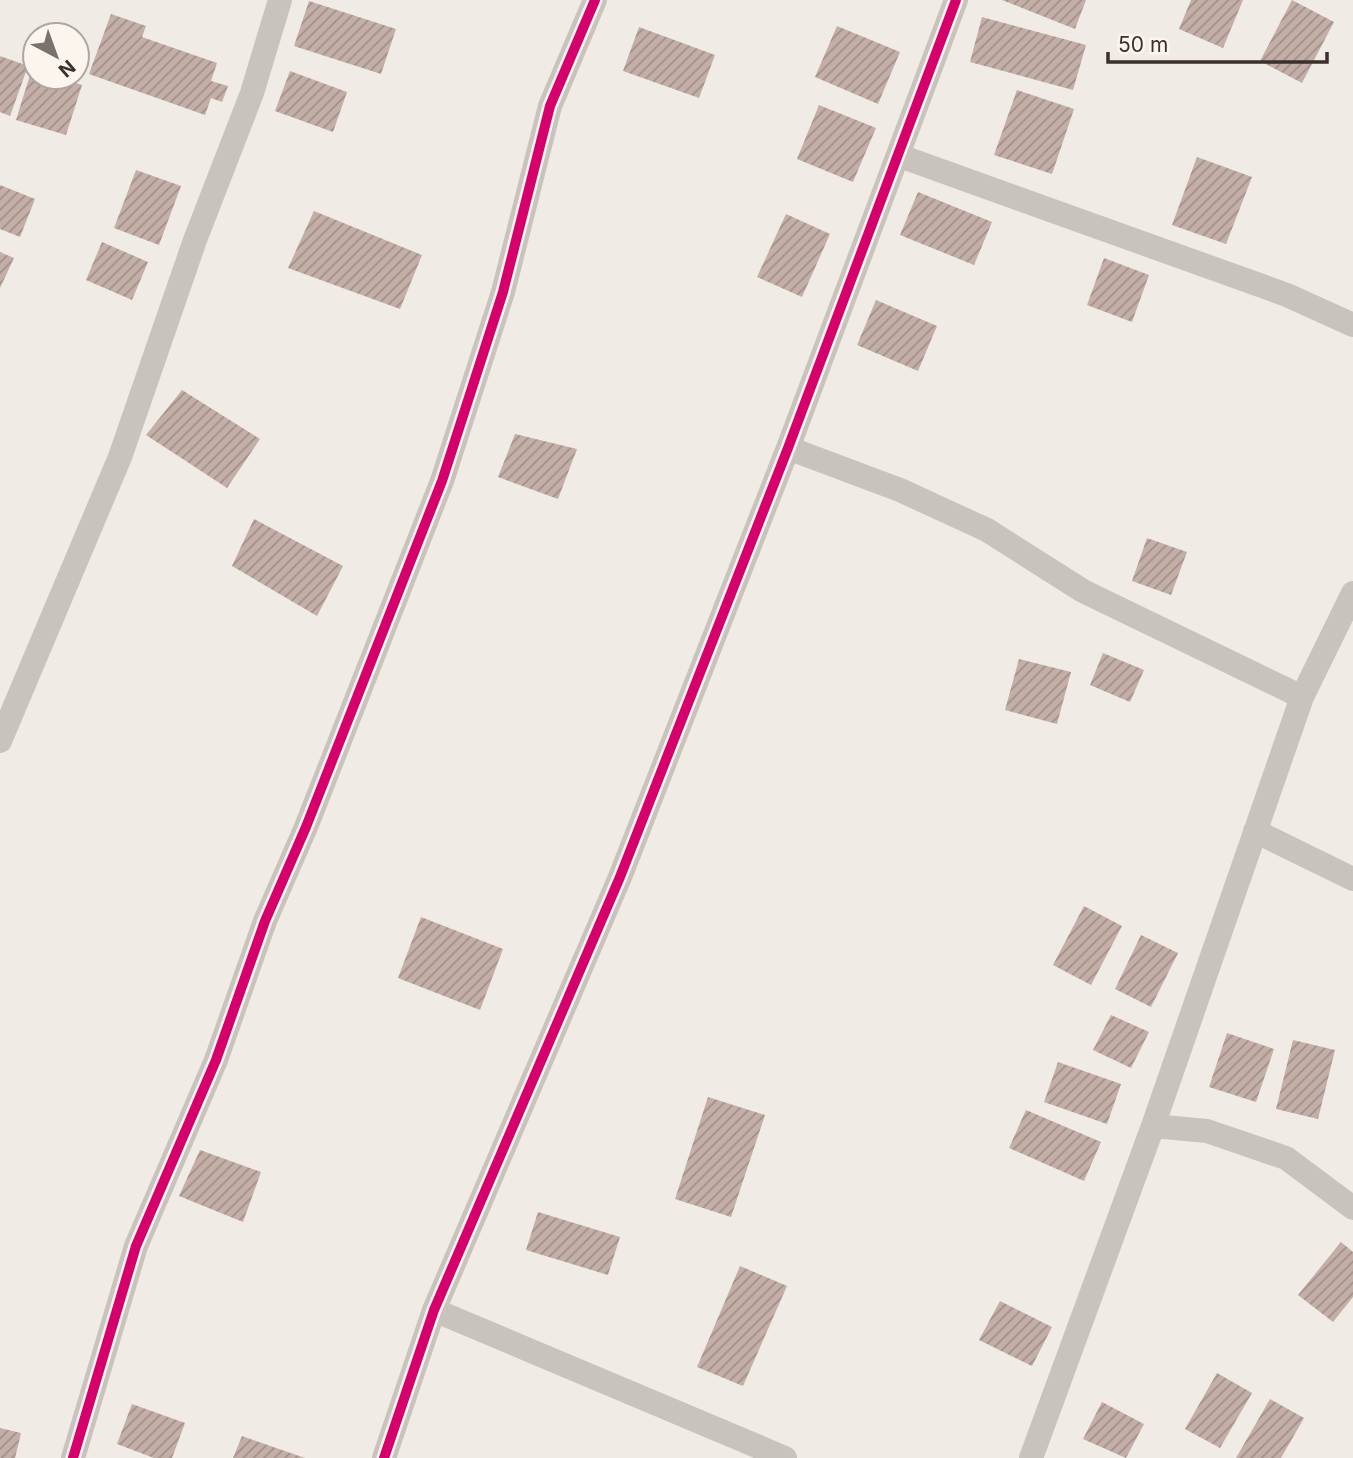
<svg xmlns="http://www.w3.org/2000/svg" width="1353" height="1458" viewBox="0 0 1353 1458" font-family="Inter,sans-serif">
<defs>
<pattern id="building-hatch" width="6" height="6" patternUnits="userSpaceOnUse" patternTransform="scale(1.75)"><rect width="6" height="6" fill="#c3afa7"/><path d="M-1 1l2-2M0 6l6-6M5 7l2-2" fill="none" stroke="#a08f88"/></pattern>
</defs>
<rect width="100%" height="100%" fill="#f0ebe5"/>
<path fill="url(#building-hatch)" d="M1002,0H1086L1075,29Z
M1191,0H1243L1223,48L1179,29Z
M1292,0L1334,22L1302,83L1260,61Z
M309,1L396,29L381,74L294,46Z
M111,14L146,26L142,37L217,63L211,81L228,86L222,102L211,98L205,115L89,74Z
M982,17L1086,45L1073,90L970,62Z
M837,26L900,52L878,104L815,77Z
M639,27L715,55L699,98L623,71Z
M0,56L28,66L10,116L0,112Z
M34,62L35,77H58L82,85L66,135L16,120Z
M290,71L347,92L333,132L275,111Z
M1017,90L1074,109L1052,174L994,155Z
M819,105L876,128L853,182L797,159Z
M1197,157L1252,177L1226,244L1172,225Z
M136,170L181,186L159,245L114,228Z
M0,185L35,199L20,237L0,229Z
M918,192L992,222L974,265L900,235Z
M314,211L422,255L400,309L288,268Z
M786,214L830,234L802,297L757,277Z
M102,242L148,262L132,300L86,280Z
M0,252L14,258L0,288Z
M1104,258L1149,275L1132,322L1087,305Z
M876,300L937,326L918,371L857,345Z
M182,390L260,439L227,488L146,435Z
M515,434L577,449L558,499L498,477Z
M254,519L343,566L317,616L232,566Z
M1147,538L1187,552L1171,595L1132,581Z
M1103,653L1144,670L1130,702L1090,685Z
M1019,659L1071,672L1057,724L1005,710Z
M1084,906L1122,926L1091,985L1053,965Z
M421,917L503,949L480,1010L398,978Z
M1141,935L1178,953L1151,1007L1115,989Z
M1111,1015L1149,1032L1131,1068L1093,1050Z
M1227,1033L1274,1049L1256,1102L1209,1087Z
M1293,1040L1335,1050L1318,1119L1276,1109Z
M1058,1062L1121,1084L1107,1124L1044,1102Z
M708,1097L765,1115L731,1217L675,1199Z
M1026,1110L1101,1142L1084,1181L1009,1148Z
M200,1150L261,1172L243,1222L179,1196Z
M538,1212L620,1237L608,1275L526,1250Z
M1341,1242L1353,1252V1297L1333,1322L1298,1295Z
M740,1266L787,1286L743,1386L697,1367Z
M1000,1301L1052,1327L1032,1366L979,1340Z
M1217,1373L1252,1393L1220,1448L1185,1429Z
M1270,1399L1304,1418L1281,1458H1236Z
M1102,1402L1144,1424L1126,1458L1083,1439Z
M132,1404L185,1423L172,1458H154L117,1444Z
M0,1428L21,1433L15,1458H0Z
M242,1436L305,1458H233Z"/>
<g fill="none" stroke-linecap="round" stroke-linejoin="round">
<path stroke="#c9c3be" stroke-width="24" d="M900,156L1287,295L1353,325
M788,448L900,490L987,530L1083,591L1302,697
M0,741L120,457L195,240L252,93L280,0
M1255,831L1353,879
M1153,1126L1207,1131L1286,1158L1353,1208
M434,1310L785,1458
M73,1458L136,1246L216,1060L265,921L306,827L442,481L503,292L550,106L595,0
M384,1458L434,1310L620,877L788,448L956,0
M1031,1458L1153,1126L1302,697L1353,593"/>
<defs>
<path id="cycleway" d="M73,1458L136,1246L216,1060L265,921L306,827L442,481L503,292L550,106L595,0
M384,1458L434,1310L620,877L788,448L956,0"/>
</defs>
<use href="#cycleway" stroke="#fbf5ee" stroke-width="15"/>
<use href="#cycleway" stroke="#d6006c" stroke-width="10"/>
</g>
<g transform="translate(56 56) rotate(139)"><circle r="33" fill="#fbf5ee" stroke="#aea6a0" stroke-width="2"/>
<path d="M0-5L12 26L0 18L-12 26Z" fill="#7a716c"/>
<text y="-10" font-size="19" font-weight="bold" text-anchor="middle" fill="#3b302b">N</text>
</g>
<path d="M1108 52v10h219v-10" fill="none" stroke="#3b302b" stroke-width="3.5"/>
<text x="1118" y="52" font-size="21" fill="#3b302b" stroke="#fbf5ee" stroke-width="5" paint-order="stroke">50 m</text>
</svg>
